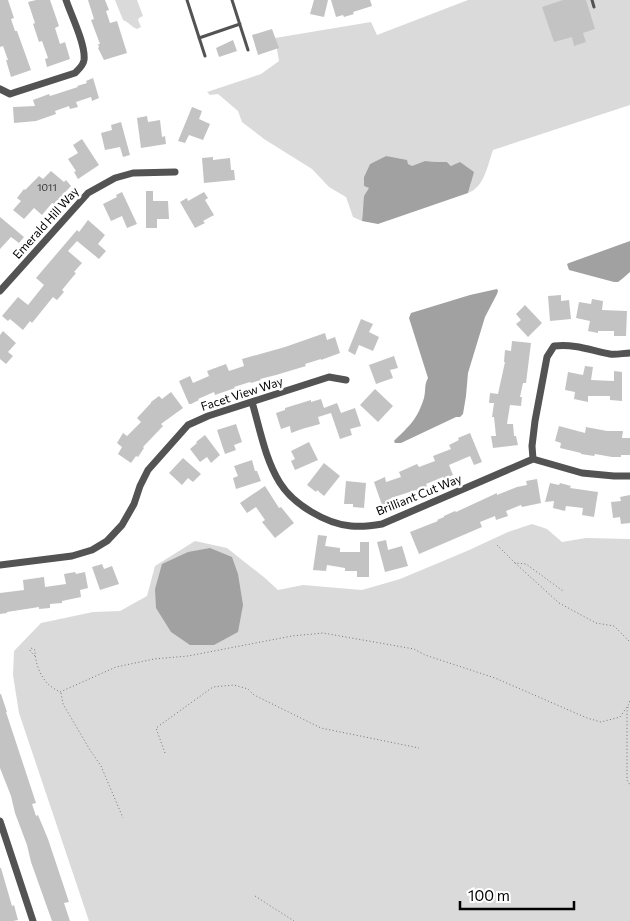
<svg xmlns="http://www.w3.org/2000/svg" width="630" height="921" viewBox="0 0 630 921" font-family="Commissioner,sans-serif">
<rect width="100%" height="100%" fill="#fff"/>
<path fill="#dadada" d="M115,0H137L143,16L139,18L138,20L141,27L137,29C131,27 129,22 123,20Z
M468,0H630V105L493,150C488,164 484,188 468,193L471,183L447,162H437L425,161L412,167L408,164L386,156L370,164L364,177V186L370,188L363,206L362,221L353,217L346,197L329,187L312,169L264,139L242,122L238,111L218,94L210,95L207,92L261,74L279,61L275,38L371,22L377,35Z
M532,524L547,529L562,542L586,538L630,539V921H89L19,713L13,675L14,651L41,623L93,612L120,611L147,596L155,566L195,541L227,548L265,578L278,590L303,585L362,590L400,579L467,551L508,532Z"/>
<path fill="#a1a1a1" d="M386,156L407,160L408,164L412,166L425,161L437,162H447L451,166L460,162L474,172L468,193L378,224L362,221L364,196L369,188L364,186V177L370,164Z
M630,241V272L622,279L618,282H614L569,270L567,264L569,263Z
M497,289L498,291L497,294L485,317L468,373L466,396L463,414L460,417H456L401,443H395L394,441C410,425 417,420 424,398C426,390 424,385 428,378L409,318L411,313L470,295Z
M210,548L232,557L238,574L243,605L238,632L214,645H190L171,632L156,608L155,589L162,564L188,552Z"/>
<path fill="#c3c3c3" d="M0,0H8L14,18L11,19L15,31H17L31,70L11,77L6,60H8L3,46L0,47Z
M36,0H50L59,26L55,28L60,44L65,42L70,59L47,67L45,59L48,58L42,41L39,42L33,24L35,23L28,2Z
M88,0H105L109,10L106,11L110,23L117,21L127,53L104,60L98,48L99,47L98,44H100L91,20L94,19Z
M314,0H328L324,17L310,14Z
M331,0H370L372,6L353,12L354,14L344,17L343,15L336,17Z
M563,0H586L595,29L583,33L586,42L574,46L572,37L554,42L542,7Z
M272,29L279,48L258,55L252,35Z
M233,40L237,51L219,57L216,48Z
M93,78L99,98L92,101L91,97L76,102L78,107L70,109L69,106L55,111L56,114L36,121L14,123L13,107L35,106L33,100L49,94L50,96L78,87L77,86L87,83L86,81Z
M192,107L202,111L199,119L210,124L203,140L189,135L185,143L178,141Z
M147,116L148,122L160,120L162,137L165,136L166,144L141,148L137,118Z
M121,122L130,155L123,157L120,147L105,150L101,133L112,130L111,125Z
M82,139L99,165L78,179L74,172L76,171L68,159L78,153L73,145Z
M213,157V160L230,158L231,170H234L235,180L204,183L202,158Z
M51,171L64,182L66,180L71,186L54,204L52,203L42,215L34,208L24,219L13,210L21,201L17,198L24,189L25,190L39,176L43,179Z
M146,191H153V201H168L169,219H157V228H146Z
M122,192L137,224L127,228L122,216L111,221L103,204L117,197L116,195Z
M204,192L208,198L205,200L214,215L203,221L205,223L195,228L180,202L187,198L188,201Z
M0,217L24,237L19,243L11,237L0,249Z
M88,220L105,235L98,244L106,251L99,259L77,241L68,251L82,263L74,272L76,273L62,290L64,292L57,300L53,297L32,323L30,321L23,330L10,319L8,321L2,316L18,297L28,305L44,285L36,278L77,230L79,232Z
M561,295V301L569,300L571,319L550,321L548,296Z
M592,299L603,301L602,310L627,311L626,336H614V331H598V333L588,331L590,321L576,318L579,302L591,304Z
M525,305L542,323L528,337L516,324L521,320L516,314Z
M361,319L373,324L369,332L379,337L373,351L359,345L355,355L348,351Z
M3,331L16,343L8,352L13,356L6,364L0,359V335Z
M325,333L327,340L335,337L340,353L321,360V359L305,364L306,366L276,375L260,379L261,380L251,383L250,382L234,387L235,388L215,395L214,392L198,399L199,400L191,404H189L179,381L190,376L193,383L209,376L207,371L226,364L229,371L244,366L242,359L285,347Z
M512,341L531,343L526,383H523L520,397H522L521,406L510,405L507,424H513L514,436H516L518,445L493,448L491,436H496L494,417H492L494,403H489L490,393L498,394L505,362H504L505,350L511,351Z
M394,356L398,368L390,370L393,378L376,384L369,365Z
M585,366L593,367L591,380L614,381V371L622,372V401L610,400V396H588V402L574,399L575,392L565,390L568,372L583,375Z
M375,389L393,406L378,422L360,405Z
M171,392L183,408L161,424L163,426L143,447L144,448L138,457L136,456L131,463L118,454L122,447L117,443L123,433L127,436L141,422L137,418L151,403V402L159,396L162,399Z
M321,399L324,408L337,403L341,413L355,408L361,426L350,429L352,435L340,439L331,413L318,417L320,424L302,429L291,433L290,426L281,429L276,413L285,410V408L311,400V402Z
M236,424L242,442L234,445L236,450L225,454L217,430Z
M559,426L585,433L586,427L607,431H623L622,438H630V455H621V457H612L595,454L594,456L581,454V453L560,448L561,443L555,441Z
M470,433L482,462L474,465L470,456L449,465L453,475L444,479L443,477L426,484L427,486L416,491V490L391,498L393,502L382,505L374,482L385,477L386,482L401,477L399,472L417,464L419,467L435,461L433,456L451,449L449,445L459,440L458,438Z
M205,435L220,455L211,463L207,457L200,462L190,449L197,443L196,442Z
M309,442L318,460L295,470L291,461L295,459L291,451Z
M183,458L201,474L193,482L188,478L182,485L169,473Z
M252,460L255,471H257L261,481L236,489L233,478L238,476L234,466Z
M324,463L340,476L324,496L317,490L316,492L307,485Z
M537,479L541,503L522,507L521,505L506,511L508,516L496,520L495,516L480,522L482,527L419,554L410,532L438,521L437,520L444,517V516L455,511L456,512L497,493V495L517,487L527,485L526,481Z
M346,481L366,483L364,508L353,507V504H344Z
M550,483L559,485L560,483L571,486L570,488L598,492L594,517L582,515L583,508L566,506L565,511L553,508L554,501L545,502Z
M265,486L279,508L281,507L294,523L275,538L262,522L265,520L256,507L247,513L240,503Z
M630,495V523L621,524L620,517L613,518L611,502L621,501L620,497Z
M318,535L327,536L325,546L340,548V552H360V542H369V577H357V571H345V568L327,565L326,571L313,570Z
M386,540L388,550L402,546L408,566L385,572L377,542Z
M102,564L104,569L112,566L119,584L100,590L92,567Z
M75,572L76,574L85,572L88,588L80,590L81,597L62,601V603L50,604V608L39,609V607L7,612V613L0,614V593L24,590L23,580L44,577L45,587L66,584L64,574Z
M0,694H1L7,712H6L36,803L32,804L36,816L38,815L48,839L69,902L64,903L70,921H52L31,862L27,845L15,813L11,796L0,768Z
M0,868H1L12,906L14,905L18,920L13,921H0Z"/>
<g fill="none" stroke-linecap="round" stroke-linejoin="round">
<path stroke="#757575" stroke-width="1" stroke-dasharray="1 2.5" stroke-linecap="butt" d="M497,545L515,563L526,564L563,591
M515,563L559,603L596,623L614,626L630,642
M35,656L30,651L31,648L35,650C35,661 39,674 47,683C51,687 56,690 60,692L116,667L154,659L188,656L292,636L323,633L414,649L425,655L495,678L587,718L601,722L620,717L629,704L630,699
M61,693L63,704L90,750L101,766L123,818
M628,707L627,711V780L630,785
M165,753L156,728L213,687L234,685L248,689L254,695L321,728L419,748
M255,896L294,921"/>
<path stroke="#535353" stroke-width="3" d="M187,0L205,56
M232,0L248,50
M592,0L594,7
M199,38L240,24"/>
<path stroke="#535353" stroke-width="7" d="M0,89L10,94L16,92L75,73C79,69 83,66 84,60C86,45 71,15 66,0
M0,291L88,193L115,178L133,173L175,172
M252,402C260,429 265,459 280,483C293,504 326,524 351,526C361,527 371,526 382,524L533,459L582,473L614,476H630
M533,459L532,446L535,421L547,357L554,346C577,344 589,350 610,354C616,355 624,353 630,353
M0,565L72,556L92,550L107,541L122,525L134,504L140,486L148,470L188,425L208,416L329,377L346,380
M0,821L33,921"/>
</g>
<g text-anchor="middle" stroke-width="5" stroke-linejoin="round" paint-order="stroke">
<g font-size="10" fill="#313131">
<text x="47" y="191">1011</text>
</g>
<g font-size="12" fill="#000" stroke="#fff">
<text transform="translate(46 223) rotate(-48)" y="4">Emerald Hill Way</text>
<text transform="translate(242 394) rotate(-18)" y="4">Facet View Way</text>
<text transform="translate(419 495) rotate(-22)" y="4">Brilliant Cut Way</text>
</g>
</g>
<path d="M460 901v8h114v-8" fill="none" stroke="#000000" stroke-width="2.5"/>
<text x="468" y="901" font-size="15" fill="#000000" stroke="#ffffff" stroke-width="4" paint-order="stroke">100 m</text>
</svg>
